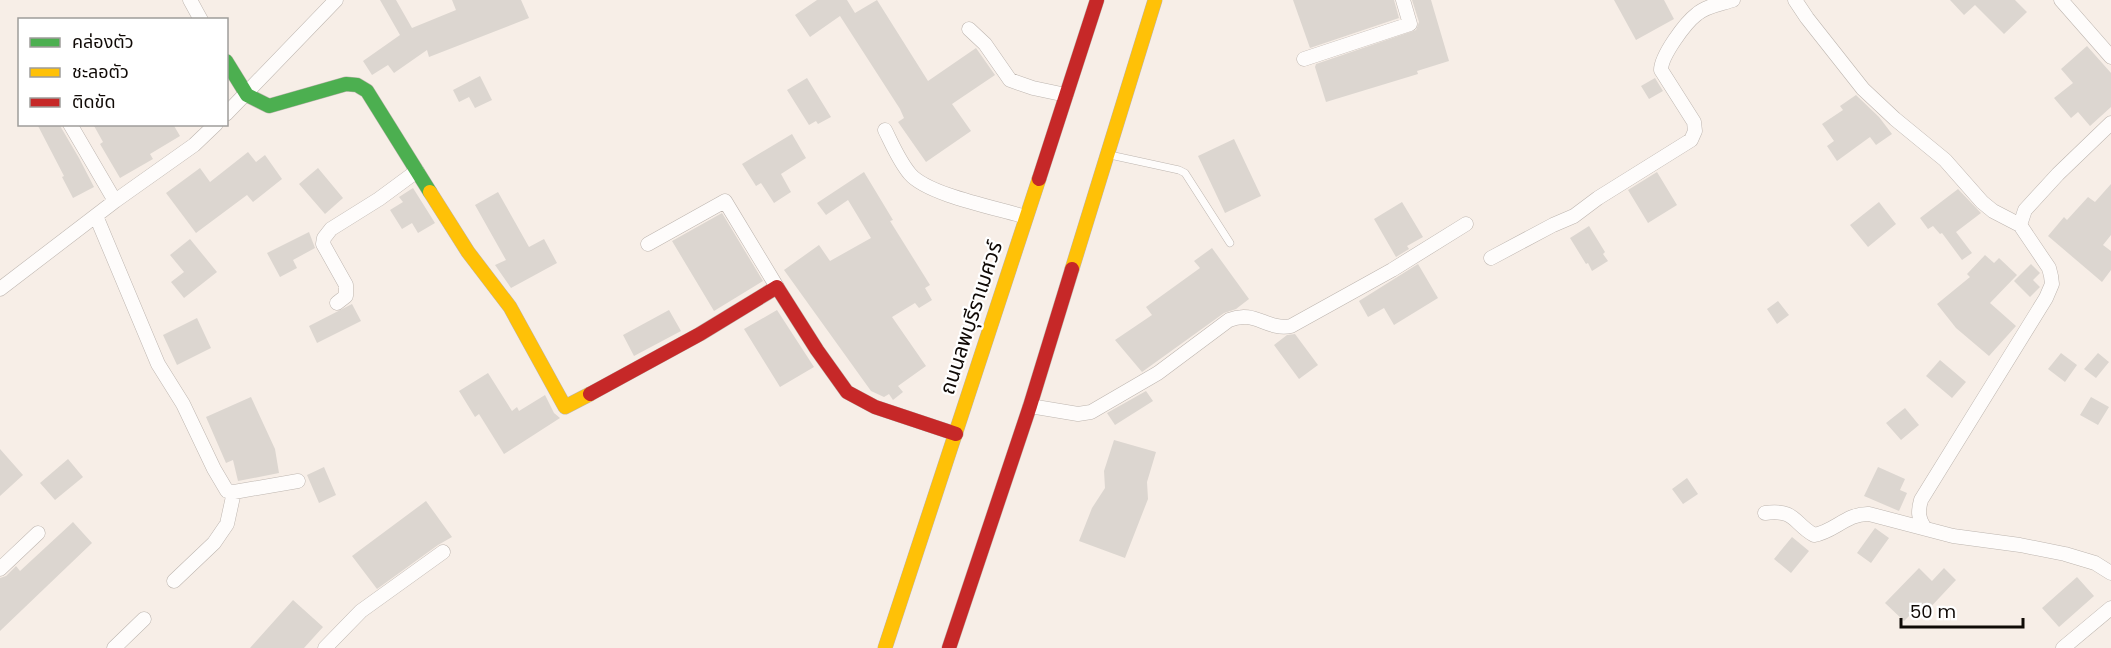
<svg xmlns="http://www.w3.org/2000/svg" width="2111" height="648" viewBox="0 0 2111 648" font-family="Poppins,'Noto Sans Thai',sans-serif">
<rect width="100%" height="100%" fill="#f7eee7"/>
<path fill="#dcd6d0" d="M380,0H396L412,28L456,10L452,0H521L529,18L429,57L427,50L394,73L388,65L372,75L363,61L400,35Z
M817,0H847L855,13L877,0L928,81L976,48L995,75L952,104L971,131L926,162L898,122L904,118L900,109L840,16L810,37L795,15Z
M1293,0H1394L1399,18L1310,48Z
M1412,0H1431L1449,61L1417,71L1418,74L1326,102L1315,67L1316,64L1416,30L1419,22Z
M1614,0H1664L1674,19L1636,40Z
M1950,0H2015L2027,12L2004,34L1975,5L1964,15Z
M2087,46L2111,73V107L2090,126L2078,112L2071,118L2054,98L2073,83L2061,69Z
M480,76L492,100L475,108L469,97L459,102L453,90Z
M807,78L831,117L818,124L816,121L809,125L787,90Z
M1655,78L1663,91L1649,99L1641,86Z
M1856,95L1879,117L1892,134L1876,145L1870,137L1837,161L1827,146L1834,141L1822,124L1843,110L1840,106Z
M37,124H59L79,158L94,187L73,198L62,177L64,176Z
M93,124H173L180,136L150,154L153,159L120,178L100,144L103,142Z
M792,134L806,158L781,174L791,192L774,203L761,183L756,186L742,164Z
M1234,139L1261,196L1225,213L1198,156Z
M248,152L256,162L265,155L282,179L253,202L247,195L196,233L166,193L200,168L210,182Z
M318,168L343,198L325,214L299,184Z
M864,172L893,220L890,221L930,285L925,288L932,300L919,308L915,303L892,317L926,366L898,386L903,392L893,400L889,394L884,397L871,391L784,270L819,245L830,261L871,238L848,200L826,215L817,203Z
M1657,172L1677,205L1648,223L1628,190Z
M2111,184V235L2103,245L2111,251V270L2102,282L2048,236L2064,217L2067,220L2088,197L2095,202Z
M413,188L435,223L418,233L412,223L402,229L390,210L403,202L399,197Z
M1958,189L1981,213L1956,232L1972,253L1962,260L1942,233L1940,234L1933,226L1928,229L1920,218Z
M498,192L529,247L544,239L557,263L511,288L495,265L506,260L475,205Z
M1402,202L1423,237L1407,246L1409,249L1396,257L1374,219Z
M1879,202L1896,224L1868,247L1850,225Z
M722,213L763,281L714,311L672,241Z
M1589,226L1605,252L1603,254L1608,261L1592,271L1588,263L1586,264L1570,238Z
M309,232L315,248L293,260L297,268L280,277L267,253Z
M190,239L217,272L184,298L171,282L184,272L170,255Z
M1212,248L1249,299L1236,309L1224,313L1142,372L1115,340L1152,315L1146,307L1200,268L1194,261Z
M1985,255L1994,263L1999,258L2017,275L1990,303L2016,326L1989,356L1956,328L1937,304L1970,277L1967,274Z
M1418,264L1438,298L1394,325L1384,308L1368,317L1359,301Z
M2031,264L2040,273L2033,280L2040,287L2030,297L2014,281Z
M1778,301L1789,315L1777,324L1767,309Z
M352,304L361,321L317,343L309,326Z
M669,310L681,331L634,356L623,335Z
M777,310L814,367L780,387L744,329Z
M197,318L211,348L177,365L163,335Z
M1295,334L1318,365L1299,379L1274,345L1287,335Z
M2061,353L2077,365L2065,382L2048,369Z
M2098,353L2109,362L2096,378L2084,369Z
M1940,360L1966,382L1952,398L1926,376Z
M488,373L512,411L517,407L519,411L545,395L554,413L560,418L504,454L479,414L475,417L459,391Z
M1146,391L1153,401L1115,425L1107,413Z
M251,397L275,449L279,473L238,481L233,460L226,463L206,417Z
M2091,397L2109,407L2098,425L2080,415Z
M1905,408L1919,425L1901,440L1886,423Z
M1114,440L1156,452L1147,482L1148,499L1125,558L1079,541L1092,508L1105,488L1104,471Z
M0,449L23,475L0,496Z
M68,459L83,477L55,500L40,483Z
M324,467L336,495L319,503L307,475Z
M1878,467L1905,479L1900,490L1907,493L1899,511L1864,496Z
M1687,478L1698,494L1683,504L1672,489Z
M426,501L452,537L438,545L377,589L352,556Z
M73,522L92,543L0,631V578L6,576L16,566L20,571Z
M1875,528L1889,538L1871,563L1857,553Z
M1792,537L1809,551L1791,573L1774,559Z
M1919,568L1932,581L1944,568L1956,580L1926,612L1919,606L1904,621L1885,603Z
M2077,577L2094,596L2059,627L2042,608Z
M293,600L323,627L304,648H250Z"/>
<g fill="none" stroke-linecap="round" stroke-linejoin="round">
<defs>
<path id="lane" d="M1110,155L1179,170L1185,173L1230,243"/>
<path id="street" d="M190,0L201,20
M1795,0L1807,18L1863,89L1895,119L1945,160L1982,202L1993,211L2020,225
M2061,0L2111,57
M969,29L985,44L1010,80L1033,88L1066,95
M1304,59L1410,24L1403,0
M226,114L336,0
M70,124L115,201
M885,130C892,144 899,161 910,174C928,195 997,208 1026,217
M96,216L158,364L183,404L214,469L227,491L234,492L298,481
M648,244L725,201L777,287
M1491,258L1553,225L1574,216L1598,198L1691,140L1695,131L1694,122L1661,70C1661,56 1685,23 1697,14C1706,6 1721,4 1733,0
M0,289L115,201L194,145L216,124
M337,303L346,296V285L323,244L324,238L331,229L379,199L417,171
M1030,406L1078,414L1091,412L1158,373L1229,320C1255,309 1267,331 1291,326L1392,270L1466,224
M1765,513C1796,509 1793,523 1814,535C1834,532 1847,513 1869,514L1953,536L2020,545L2065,554L2095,563L2111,573
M1924,527C1918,518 1918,511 1921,500L2046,298L2052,284L2051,276L2049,268L2020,225L2025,210L2058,174L2111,123
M0,569L38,533
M174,581L214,543L227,524L234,492
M114,648L144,619
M325,648L361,611L443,552
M2063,648L2111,608"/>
<path id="fast" d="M226,61L247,95L269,106L346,84L357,85L367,91L430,192"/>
<path id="slow" d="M430,192L468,252L510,307L565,407L590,394
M1072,269L1155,0
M885,648L1039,179"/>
<path id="jam" d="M1039,179L1097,0
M590,394L700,334L777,287L817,350L847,392L875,407L956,434
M949,648L1030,406L1072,269"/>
</defs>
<use href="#lane" stroke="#bdb5af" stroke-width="8"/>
<use href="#street" stroke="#bdb5af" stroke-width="15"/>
<use href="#fast" stroke="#bdb5af" stroke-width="15"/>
<use href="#slow" stroke="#bdb5af" stroke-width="15"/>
<use href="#jam" stroke="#bdb5af" stroke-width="15"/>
<use href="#lane" stroke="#fefcfb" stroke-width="7"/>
<use href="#street" stroke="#fefcfb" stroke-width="14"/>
<use href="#fast" stroke="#4caf50" stroke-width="14"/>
<use href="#slow" stroke="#ffc107" stroke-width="14"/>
<use href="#jam" stroke="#c62828" stroke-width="14"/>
</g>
<g text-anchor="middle" stroke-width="4.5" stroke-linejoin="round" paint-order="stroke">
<g font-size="21" fill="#100a06" stroke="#fff">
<text transform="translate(971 318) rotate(-72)" y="7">ถนนลพบุรีราเมศวร์</text>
</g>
</g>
<rect x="18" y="18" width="210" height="108" fill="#ffffff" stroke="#9f9d9b" stroke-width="1.5"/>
<rect x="30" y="38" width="30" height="9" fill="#4caf50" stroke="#9f9d9b" stroke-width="1.5"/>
<text x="72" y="48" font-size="18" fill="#100a06">คล่องตัว</text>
<rect x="30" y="68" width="30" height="9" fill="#ffc107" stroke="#9f9d9b" stroke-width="1.5"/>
<text x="72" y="78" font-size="18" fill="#100a06">ชะลอตัว</text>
<rect x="30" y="98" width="30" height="9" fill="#c62828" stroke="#9f9d9b" stroke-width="1.5"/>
<text x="72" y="108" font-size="18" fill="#100a06">ติดขัด</text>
<path d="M1901 618v9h122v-9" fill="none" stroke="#100a06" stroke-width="3"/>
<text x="1910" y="618" font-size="18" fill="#100a06" stroke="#ffffff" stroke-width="4.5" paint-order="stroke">50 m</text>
</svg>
